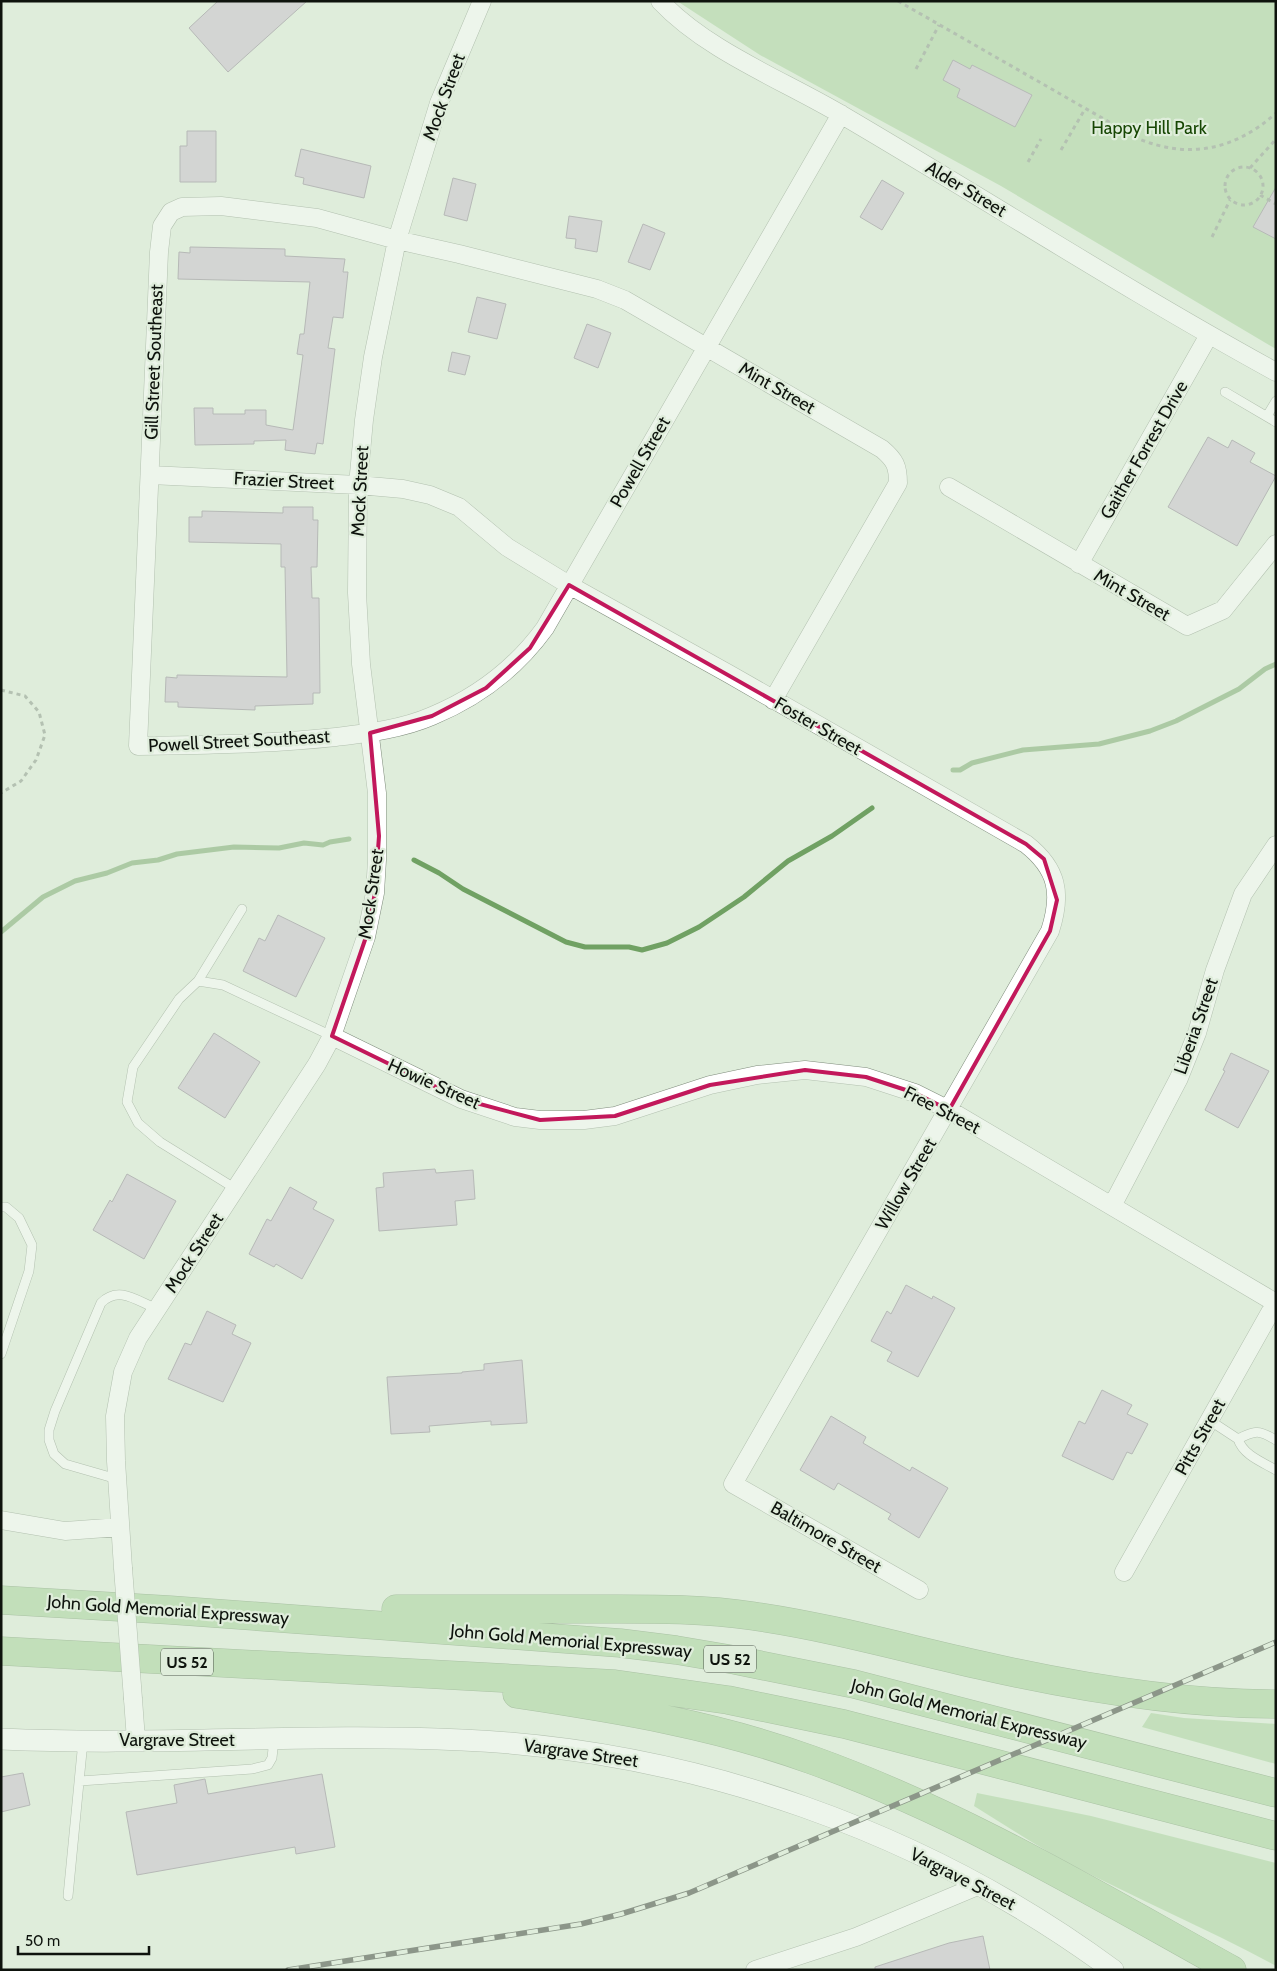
<svg xmlns="http://www.w3.org/2000/svg" width="1277" height="1971" viewBox="0 0 1277 1971" font-family="Cabin,sans-serif">
<rect width="100%" height="100%" fill="#dfeddb"/>
<path fill="#a4cf98" d="M677,1H1276V349L1001,186L760,55Z
M1151,1713L1184,1718L1276,1724V1764L1142,1727Z
M977,1793L1091,1816L1276,1863V1966C1208,1929 1137,1899 1068,1863C1036,1846 1005,1825 974,1806Z"/>
<g fill="none" stroke-linecap="round" stroke-linejoin="round">
<path stroke="#70a163" stroke-width="5" d="M953,770H960L972,763L1023,750L1099,744L1150,731L1176,721L1239,689L1265,669L1276,664
M414,860L439,873L463,889L566,942L585,947H629L642,950L667,943L699,927L744,897L788,861L832,836L872,808
M1,932L43,897L75,881L107,873L132,863L158,860L177,854L234,847L279,848L304,843L323,845L330,842L349,839"/>
</g>
<path fill="#c5b8ca" stroke="#867a8b" d="M218,1H307L228,72L189,28Z
M953,60L970,69L972,65L1032,95L1015,127L957,97L960,89L943,80Z
M187,131H216V182H180V146H187Z
M301,149L371,166L364,198L303,184L304,178L295,176Z
M453,178L476,184L467,221L444,215Z
M882,180L904,193L882,230L860,217Z
M1276,187V239L1253,227Z
M569,216L602,221L597,252L575,248L576,239L566,238Z
M643,224L665,233L650,270L628,262Z
M190,247L285,249V256L345,259L343,272H348L343,318L333,317L328,348L335,349L323,444L317,443L315,454L285,450L286,440L254,441V444L195,445L194,408H213V414H245V410H266V425L293,430L303,355L297,354L300,334H304L310,282L178,279L179,252L190,253Z
M477,297L506,304L497,339L468,332Z
M587,324L611,333L598,368L574,358Z
M452,352L470,356L465,375L448,371Z
M1208,437L1228,448L1232,440L1255,453L1250,462L1276,476L1237,546L1168,507Z
M283,507H313V520H318L317,567H311L312,598H319L320,693H313V704L255,706V710L178,707V702H165L166,677L177,678V675L287,677L285,567H281V544L189,542V517H202V511L283,513Z
M278,915L325,938L296,997L243,971L259,938L265,941Z
M214,1033L260,1062L225,1118L178,1088Z
M1231,1053L1269,1071L1238,1128L1205,1110L1225,1071L1223,1070Z
M435,1169L436,1173L473,1170L475,1199L455,1201L457,1225L379,1231L376,1188L384,1187L383,1173Z
M127,1174L176,1201L144,1259L93,1230L110,1200L112,1202Z
M290,1187L317,1202L313,1209L334,1220L302,1279L276,1264L274,1267L249,1254L267,1219L271,1221Z
M906,1285L932,1299L933,1296L955,1308L918,1377L887,1361L892,1352L871,1341L887,1311L891,1314Z
M207,1311L236,1325L232,1334L251,1343L223,1402L168,1379L185,1343L191,1345Z
M522,1360L527,1423L491,1425V1421L429,1426L430,1432L391,1434L387,1377L462,1373V1372L484,1370V1364Z
M1102,1390L1132,1405L1127,1414L1148,1424L1132,1454L1127,1452L1113,1480L1062,1456L1079,1421L1085,1424Z
M831,1416L866,1437L863,1443L910,1471L912,1467L948,1488L919,1538L888,1519L891,1514L838,1483L834,1490L800,1470Z
M23,1773L30,1805L1,1812V1777Z
M322,1774L335,1847L296,1854L295,1847L137,1875L126,1812L177,1803L174,1785L205,1779L208,1794Z
M983,1936L990,1970H875V1967L949,1943Z"/>
<g fill="none" stroke-linecap="round" stroke-linejoin="round">
<defs>
<path id="service" d="M1225,392L1276,422
M1267,416L1276,401
M198,981L242,909
M236,1189L160,1142L138,1123L127,1102L133,1067L179,999L198,981L223,985L332,1036
M1,1207H6L19,1218L32,1245L29,1271L1,1354
M1209,1420L1238,1439C1243,1455 1262,1462 1276,1470
M1238,1439C1256,1430 1259,1430 1276,1440
M117,1479L65,1464L54,1454L49,1440V1430L55,1411L101,1303C119,1285 137,1301 157,1309
M80,1781L252,1769L268,1765L272,1758L274,1739
M68,1896L83,1741"/>
<path id="minor" d="M660,1C707,51 783,80 842,115C987,200 1128,291 1276,372
M150,475L358,485L403,489L430,495L459,507L507,547L569,585L729,674L1026,844C1058,869 1062,894 1050,931L733,1484L919,1590
M949,487L1187,626L1223,610L1276,544
M1079,564L1209,335
M773,700L898,483C898,466 895,460 882,449L625,300L597,289L459,254L397,240L317,218L221,206L182,207L171,212L162,226L159,252L138,746C204,745 270,744 336,737C368,733 402,729 432,716C478,697 516,668 545,628L841,114
M332,1036L461,1099L515,1117L540,1120H584L615,1116L710,1085L757,1075L805,1070L866,1077L915,1093L949,1110L1276,1303
M1112,1206L1179,1078L1197,1033L1215,970L1243,894L1276,845
M1,1520L65,1531L120,1527
M123,1568L116,1461L115,1416L123,1372L138,1338L317,1064L332,1036L366,937L375,893L377,860V793L361,664L357,593L358,485L364,420L373,357L397,240L439,103L482,1
M1124,1572L1276,1302
M133,1699L136,1740
M755,1970L856,1937L980,1885"/>
<path id="tertiary" d="M1,1739C155,1746 309,1733 462,1740C694,1750 926,1832 1113,1970"/>
<path id="motorway" d="M1,1600L170,1610L620,1643L676,1650L735,1660L854,1684L1276,1793
M396,1609C462,1609 527,1609 593,1609C646,1609 700,1608 753,1616C830,1627 904,1648 980,1665C1076,1687 1176,1704 1276,1704
M1,1651L615,1684L728,1700L844,1724L1276,1836
M517,1694C617,1709 716,1725 812,1760C960,1813 1095,1894 1232,1970"/>
</defs>
<use href="#service" stroke="#7f8c7c" stroke-width="10"/>
<use href="#minor" stroke="#7f8c7c" stroke-width="19"/>
<use href="#tertiary" stroke="#7f8c7c" stroke-width="22"/>
<use href="#motorway" stroke="#6c8d63" stroke-width="29"/>
<path stroke="#828c80" stroke-width="3" stroke-dasharray="4 4" stroke-linecap="butt" d="M898,1L1137,138C1188,160 1235,150 1276,113
M916,69L939,25
M1061,150L1085,109
M1028,162L1041,139
M1225 186a19 19 0 1 1 38 0a19 19 0 1 1-38 0Z
M1250,168L1276,139
M1260,195L1276,204
M1212,237L1230,200
M1,690L25,696L39,712L45,735L36,760L21,781L1,793"/>
<use href="#service" stroke="#fff" stroke-width="9"/>
<use href="#minor" stroke="#fff" stroke-width="18"/>
<use href="#tertiary" stroke="#fff" stroke-width="21"/>
<use href="#motorway" stroke="#9fcf92" stroke-width="28"/>
<defs>
<path id="rail" d="M288,1970L581,1924L621,1914L689,1893L1276,1642"/>
</defs>
<use href="#rail" stroke="#282e26" stroke-width="5.5"/>
<use href="#rail" stroke="#dfeddb" stroke-width="4" stroke-dasharray="11" stroke-linecap="butt"/>
<defs>
<path id="minor-bridge" d="M123,1568L133,1699"/>
</defs>
<use href="#minor-bridge" stroke="#7f8c7c" stroke-width="19" stroke-linecap="butt"/>
<use href="#minor-bridge" stroke="#fff" stroke-width="18"/>
</g>
<path d="M0 0H1277V1971H0ZM569,585L1026,844L1044,859L1057,900L1050,931L949,1110L915,1093L866,1077L805,1070L710,1085L615,1116L540,1120L461,1099L332,1036L366,937L375,893L379,836L370,733L432,716L486,688L530,648Z" fill="#dfeddb" fill-opacity=".55" fill-rule="evenodd"/>
<path fill="none" stroke="#c2185b" stroke-width="4" stroke-linejoin="round" d="M569,585L1026,844L1044,859L1057,900L1050,931L949,1110L915,1093L866,1077L805,1070L710,1085L615,1116L540,1120L461,1099L332,1036L366,937L375,893L379,836L370,733L432,716L486,688L530,648Z"/>
<g text-anchor="middle" stroke-width="4.5" stroke-linejoin="round" paint-order="stroke">
<g fill="#dfeddb" stroke="#4d544b" stroke-width="1">
<rect x="704" y="1645.5" width="52" height="27" rx="4"/>
<rect x="161" y="1648.5" width="52" height="27" rx="4"/>
</g>
<g font-size="16" font-weight="bold" fill="#0e130d">
<text x="730" y="1665">US 52</text>
<text x="187" y="1668">US 52</text>
</g>
<g font-size="18" fill="#0e130d" stroke="#dfeddb">
<text transform="translate(444 97) rotate(-70)" y="6">Mock Street</text>
<text transform="translate(966 189) rotate(31)" y="6">Alder Street</text>
<text transform="translate(154 362) rotate(-88)" y="6">Gill Street Southeast</text>
<text transform="translate(777 388) rotate(30)" y="6">Mint Street</text>
<text transform="translate(1144 450) rotate(-60)" y="6">Gaither Forrest Drive</text>
<text transform="translate(640 462) rotate(-60)" y="6">Powell Street</text>
<text transform="translate(284 481) rotate(3)" y="6">Frazier Street</text>
<text transform="translate(360 491) rotate(-87)" y="6">Mock Street</text>
<text transform="translate(1132 595) rotate(30)" y="6">Mint Street</text>
<text transform="translate(818 726) rotate(30)" y="6">Foster Street</text>
<text transform="translate(239 741) rotate(-3)" y="6">Powell Street Southeast</text>
<text transform="translate(371 894) rotate(-82)" y="6">Mock Street</text>
<text transform="translate(1196 1026) rotate(-71)" y="6">Liberia Street</text>
<text transform="translate(434 1084) rotate(24)" y="6">Howie Street</text>
<text transform="translate(942 1110) rotate(27)" y="6">Free Street</text>
<text transform="translate(906 1184) rotate(-60)" y="6">Willow Street</text>
<text transform="translate(194 1253) rotate(-57)" y="6">Mock Street</text>
<text transform="translate(1200 1437) rotate(-61)" y="6">Pitts Street</text>
<text transform="translate(826 1537) rotate(30)" y="6">Baltimore Street</text>
<text transform="translate(168 1610) rotate(4)" y="6">John Gold Memorial Expressway</text>
<text transform="translate(571 1641) rotate(5)" y="6">John Gold Memorial Expressway</text>
<text transform="translate(969 1714) rotate(14)" y="6">John Gold Memorial Expressway</text>
<text x="177" y="1746">Vargrave Street</text>
<text transform="translate(581 1753) rotate(8)" y="6">Vargrave Street</text>
<text transform="translate(963 1879) rotate(27)" y="6">Vargrave Street</text>
</g>
<g font-size="18" fill="#164603" stroke="#dfeddb">
<text x="1149" y="134">Happy Hill Park</text>
</g>
</g>
<rect width="1277" height="1971" fill="none" stroke="#0e130d" stroke-width="5"/>
<path d="M18 1946v8h131v-8" fill="none" stroke="#0e130d" stroke-width="2.5"/>
<text x="25" y="1946" font-size="15" fill="#0e130d" stroke="#dfeddb" stroke-width="4" paint-order="stroke">50 m</text>
</svg>
